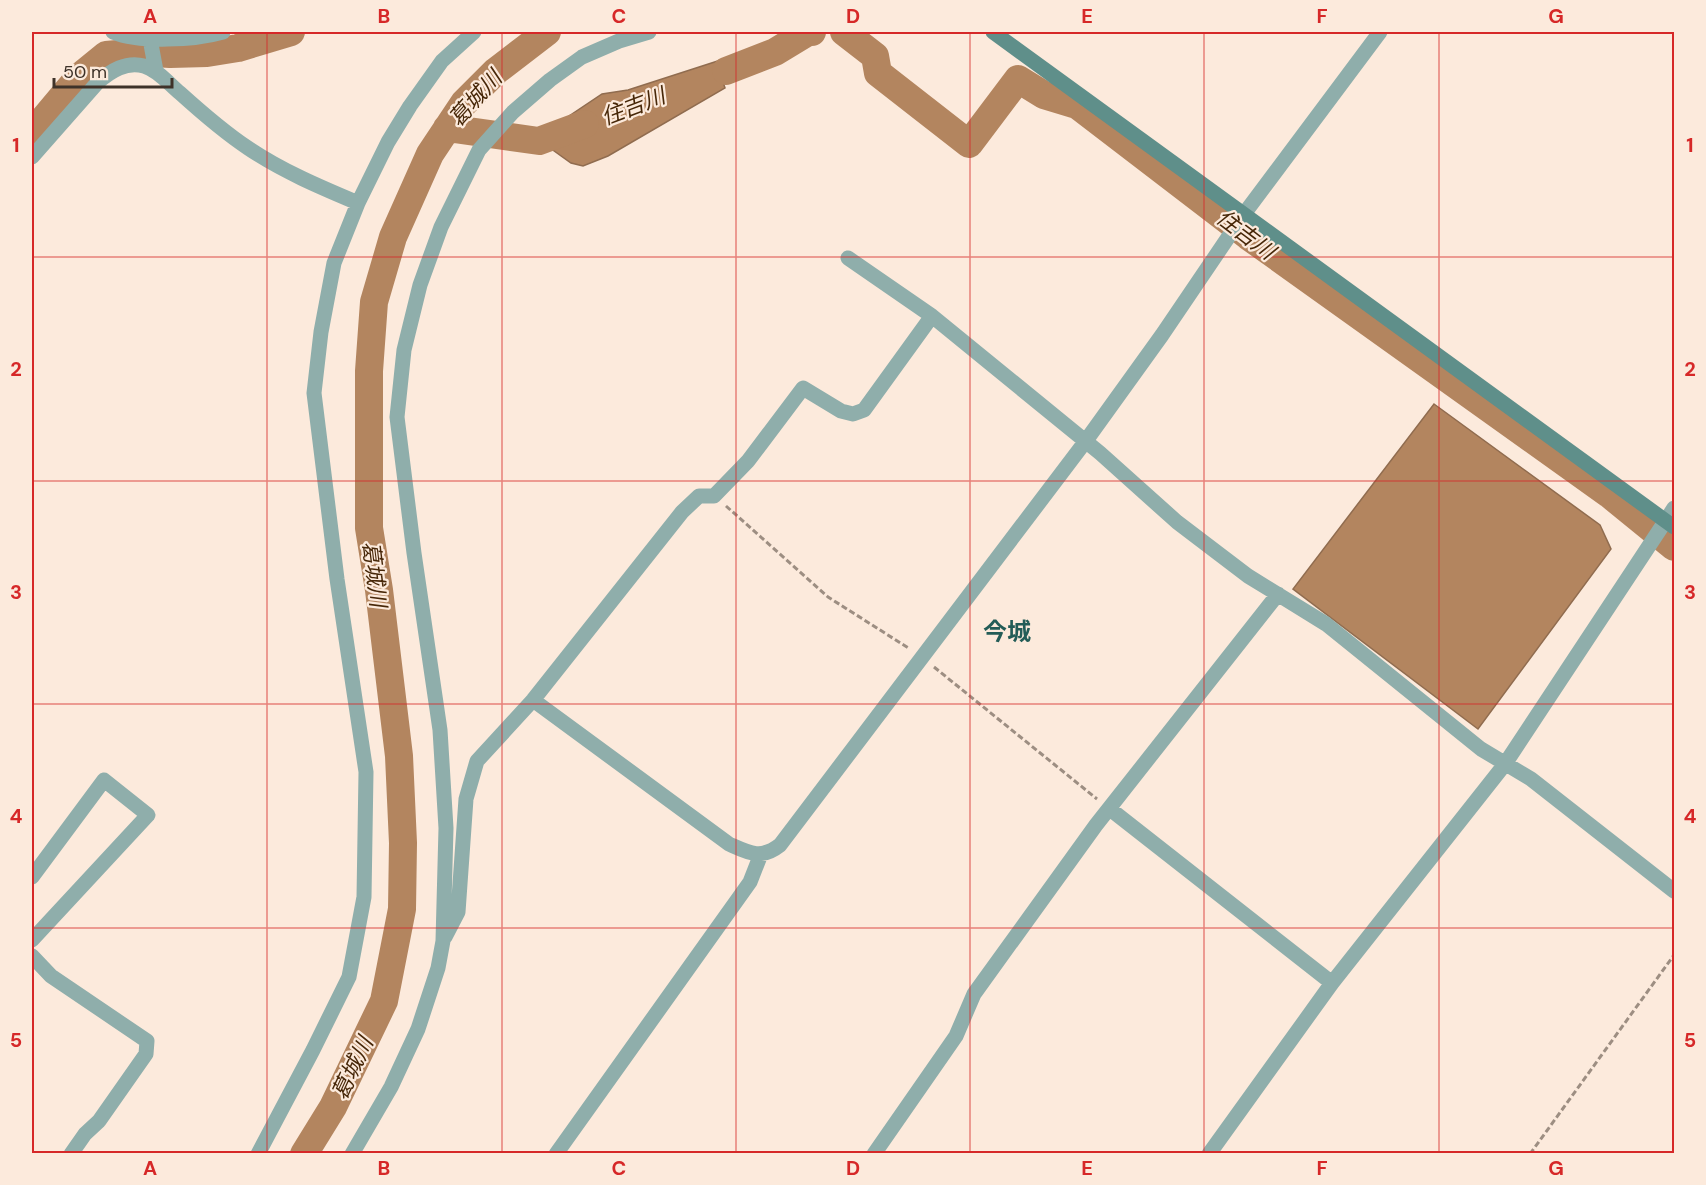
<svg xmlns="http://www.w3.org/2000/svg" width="1706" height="1185" viewBox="0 0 1706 1185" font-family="'DM Sans','Noto Sans JP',sans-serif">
<rect width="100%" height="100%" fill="#fceadc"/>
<path fill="#b3855f" stroke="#906c4f" stroke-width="1.5" d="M761,47L764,57L723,82L725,88L608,156L583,166L571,163L543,143L569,116L602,94L628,90Z
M1434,404L1600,525L1611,549L1478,729L1293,589Z"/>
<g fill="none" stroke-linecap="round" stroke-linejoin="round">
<path stroke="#b3855f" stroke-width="28" d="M844,32L875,56L878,73L969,144L1018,79L1044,95L1077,105L1248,236L1609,494L1674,547
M726,71L775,52L808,32H812
M447,128L539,141L585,124
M32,133L79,77L106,55L140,52L170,54L207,53L238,48L291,32
M304,1154L333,1107L384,1001L402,909L403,843L399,756L379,590L369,528V371L374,302L393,237L430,154L464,103L496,71L547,32"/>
<path stroke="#9d8e82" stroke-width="3" stroke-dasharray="6 3" stroke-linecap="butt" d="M726,506L828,597L910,649
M934,667L1097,799
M1530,1154L1674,955"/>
<path stroke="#8faeab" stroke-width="15" d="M113,32C140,43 195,40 223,32
M150,39L156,71
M32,157L98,82C111,71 126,61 144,66C158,70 169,84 180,93C201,112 224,132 248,148C282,171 320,187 358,203
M848,258L932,316L1100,453L1177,522L1248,576L1326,624L1481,749L1531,779L1674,891
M533,700L729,844C749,853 761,860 780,845L1085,442L1162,335L1244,214L1380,32
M1110,809L1332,983
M32,877L104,780L148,815L32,940
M445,937L458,912L466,799L477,761L533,700L682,512L699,496H714L748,461L803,388L841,411L853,414L864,410L932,316
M32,956L51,976L147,1041L146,1054L99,1121L85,1134L71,1154
M258,1154L313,1050L349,977L364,897L366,772L337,579L314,393L321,332L334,263L358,203L388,142L410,106L442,61L474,32
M352,1154L391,1087L418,1029L438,968L443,941L446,828L440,730L414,553L397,417L404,350L420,285L441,227L479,150L513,112L550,80L582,57L619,41L649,32
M556,1154L750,882L761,854
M874,1154L956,1036L974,994L1096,825L1278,594
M1209,1154L1332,983L1505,764L1674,508"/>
<path stroke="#5f8f8a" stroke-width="15" d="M993,32L1674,527"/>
</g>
<path fill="none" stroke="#d62828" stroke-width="1.5" stroke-opacity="0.55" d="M267,32V1154M502,32V1154M736,32V1154M970,32V1154M1204,32V1154M1439,32V1154M32,257H1674M32,481H1674M32,704H1674M32,928H1674"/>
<g text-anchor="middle" stroke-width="4.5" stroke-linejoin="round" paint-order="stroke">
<g font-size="22" font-style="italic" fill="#472708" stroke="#fceadc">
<text transform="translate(475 98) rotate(-48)" y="8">葛城川</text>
<text transform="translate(633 106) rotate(-21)" y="8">住吉川</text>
<text transform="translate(1246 234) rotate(37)" y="8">住吉川</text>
<text transform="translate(375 574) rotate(83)" y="8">葛城川</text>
<text transform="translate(352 1068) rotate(-65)" y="8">葛城川</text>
</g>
<g font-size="24" font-weight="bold" fill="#235c57" stroke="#fceadc">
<text x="1007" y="640">今城</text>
</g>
</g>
<rect width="1706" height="1185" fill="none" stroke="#fceadc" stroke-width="66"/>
<path d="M54 78v9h118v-9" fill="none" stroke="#3e3229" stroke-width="3"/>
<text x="63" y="78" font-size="18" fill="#3e3229" stroke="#fceadc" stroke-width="4.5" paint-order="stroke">50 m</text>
<rect x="33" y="33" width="1640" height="1119" fill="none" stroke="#d62828" stroke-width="2"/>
<g font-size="20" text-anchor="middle" font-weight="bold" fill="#d62828">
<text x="150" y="23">A</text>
<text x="384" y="23">B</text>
<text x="619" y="23">C</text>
<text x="853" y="23">D</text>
<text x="1087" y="23">E</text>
<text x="1322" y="23">F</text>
<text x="1556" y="23">G</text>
<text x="16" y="152">1</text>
<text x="1690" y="152">1</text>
<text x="16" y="376">2</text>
<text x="1690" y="376">2</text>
<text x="16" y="599">3</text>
<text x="1690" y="599">3</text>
<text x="16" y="823">4</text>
<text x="1690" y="823">4</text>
<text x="16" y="1047">5</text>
<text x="1690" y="1047">5</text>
<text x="150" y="1175">A</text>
<text x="384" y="1175">B</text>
<text x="619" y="1175">C</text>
<text x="853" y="1175">D</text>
<text x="1087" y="1175">E</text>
<text x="1322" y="1175">F</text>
<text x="1556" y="1175">G</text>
</g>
</svg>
